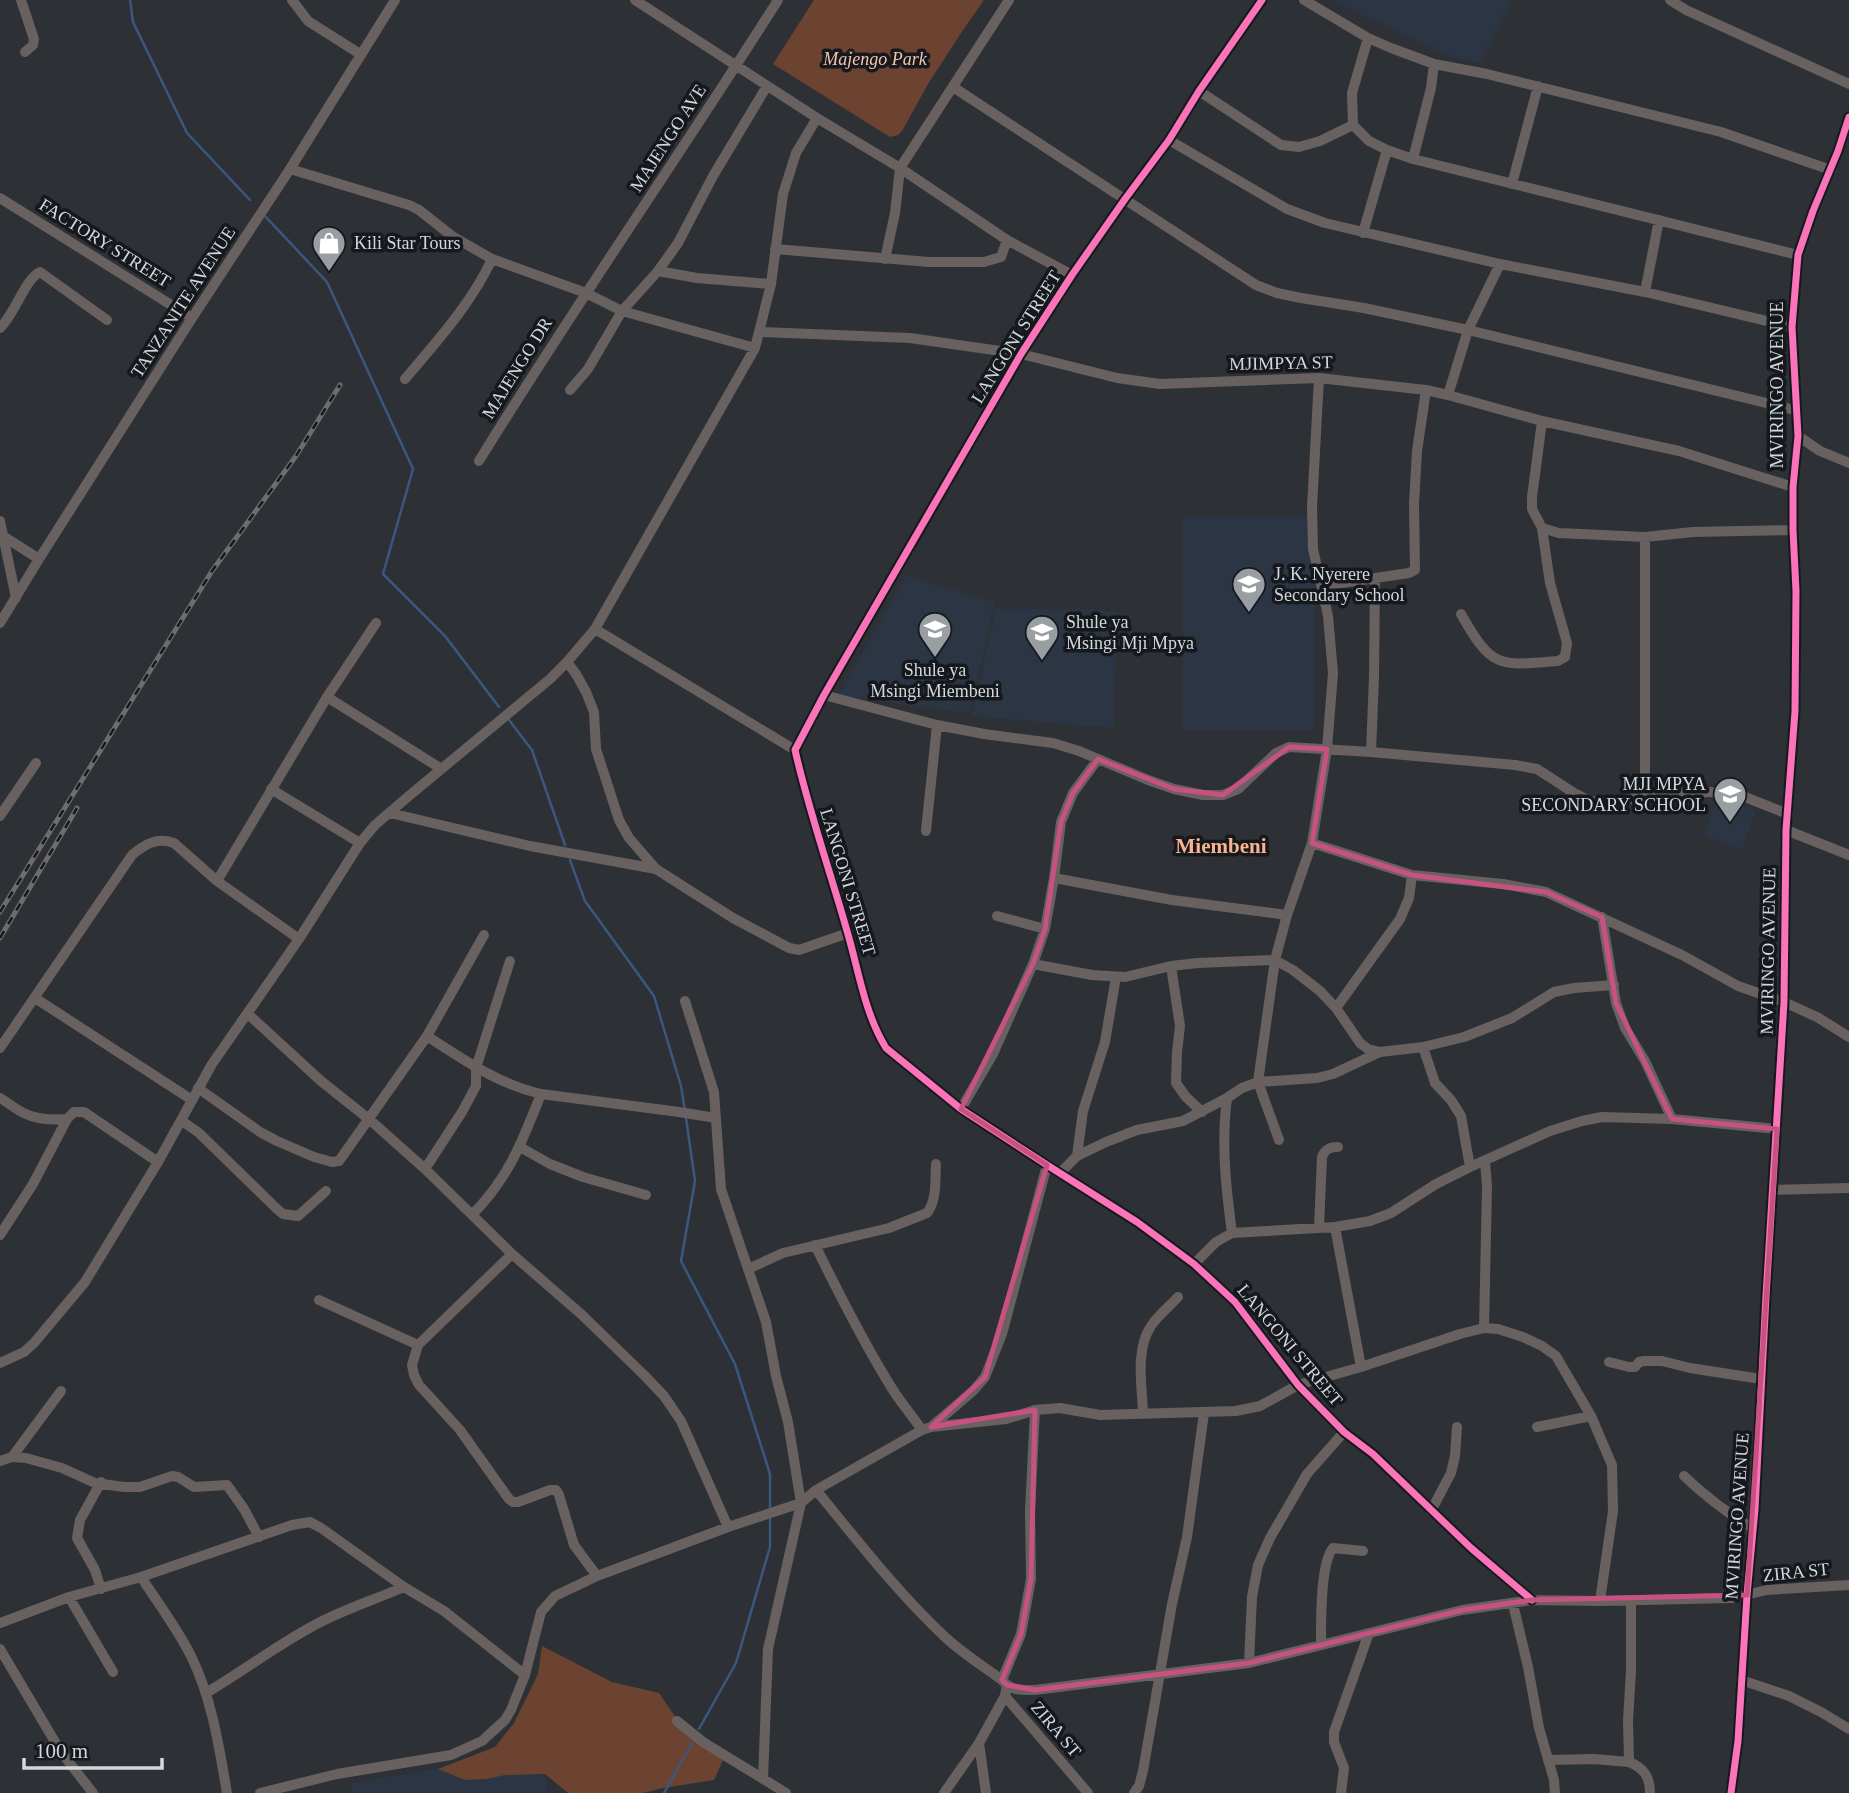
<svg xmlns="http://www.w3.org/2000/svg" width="1849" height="1793" viewBox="0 0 1849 1793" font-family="Georgia,serif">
<rect width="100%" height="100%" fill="#2d3136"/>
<path fill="#2b3543" d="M1330,0H1512L1480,63L1452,57Z
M1183,516H1315V730H1183Z
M906,575L995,603L969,713L838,696Z
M996,609H1087L1118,612L1113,728L972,716Z
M1718,797L1756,811L1742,850L1704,836Z
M543,1762L548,1793H352L350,1783L458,1765Z"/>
<path fill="#6c4330" d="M814,0H984L963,30L928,84L902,131L898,135L890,137L773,64Z
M542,1646L612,1682L659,1693L683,1728L723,1760L714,1780L663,1788L643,1793H568L545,1774L505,1775L486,1779L465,1780L438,1769L495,1747L514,1723L538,1674Z"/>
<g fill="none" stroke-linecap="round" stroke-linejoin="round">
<path stroke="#3b577f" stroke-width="2.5" d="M130,0L133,22L187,133L250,200
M264,215L327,282L413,469L383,574L445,636L499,707
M509,720L532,750L565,845
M570,860L585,901L654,996L681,1086L685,1111
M686,1118L695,1181L681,1261L735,1364L770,1474V1510
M699,1729L736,1663L770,1547V1517
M664,1793L692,1743"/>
<path stroke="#68615f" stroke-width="10" d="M21,0L34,39L33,45L25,52
M292,0L308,21L360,54
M635,0L817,118L900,168L1007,240L1072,275
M1262,0L1199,91L1169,140L1125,199L1072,275L1021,354L824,695L795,750C809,812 830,871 847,931C859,971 864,1012 886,1048L961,1109L1047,1165L1137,1222L1194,1264L1235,1302L1298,1385L1344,1432L1373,1454L1471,1548L1532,1600
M1304,0L1368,38L1391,48L1434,64L1487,74L1721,132L1831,170
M1670,0L1686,10L1849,84
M1368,38L1352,93L1353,125L1369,141L1387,150L1413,159L1798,255
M953,87L1256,285L1277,293L1301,298L1364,308L1468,330L1795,410
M1199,91L1281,145L1299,147L1320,141L1353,125
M1169,140L1287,209L1325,223L1500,264L1645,292L1792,327
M1413,159L1431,88L1434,64
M290,169L409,205L419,210L452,236L492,259L586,293L622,311L755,348
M1512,184L1538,86
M0,198L192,318
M1363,233L1387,150
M775,249L929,262H984L1001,257L1007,240
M885,259L895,213L900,168L1009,0
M658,271L697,278L771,284
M1645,292L1659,220
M0,328C15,314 25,279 40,272L107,320
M760,332L910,338L1021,354L1117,378L1160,384L1319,378L1426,390L1448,395L1542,421L1679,451L1793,487
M405,379C437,341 471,304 492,259
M570,390L588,369L622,311L658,271L678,243L713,176L767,86
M1448,395L1468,330L1500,264
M1542,421L1532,497V509L1542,528L1559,533L1645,537L1693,532L1793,530
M1798,436L1820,451L1849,463
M479,461C575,305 680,155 778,0
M0,521L16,598
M3,536L39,559
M1645,537V796
M1322,586L1409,573L1415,570L1414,504L1417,451L1426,390
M1461,614C1492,669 1499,666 1558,661L1565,657L1567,643L1550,583L1542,528
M0,623L39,559L192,318L290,169L395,0
M595,629L795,750
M567,662L576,674L586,692L594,712L596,749L619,820L629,838L656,869
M824,695L937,725L984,734L1053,743L1079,751L1148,780L1174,789L1203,795H1223L1238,789L1276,753L1289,747L1371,752L1515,765L1537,769L1574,793L1590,801L1610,803L1645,796L1709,792L1725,793L1745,797L1788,814
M327,697L440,768
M1371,752L1374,676L1375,578
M271,789L360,843
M390,813L530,846L656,869L733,918L789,948L799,950L848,933
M0,816L36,763
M1786,830L1849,855
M926,831L937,725
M1312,843L1412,875L1503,884L1546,892L1682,955L1738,986L1784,1002L1817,1017L1849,1037
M1054,878L1172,900L1287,915
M217,881L327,697L376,623
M997,916L1045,929
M1602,917L1616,1003L1625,1028L1645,1061L1672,1119
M1033,964L1092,975L1125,977L1171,966L1198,963L1275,960L1293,970L1320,991L1336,1008L1360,1043L1368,1049L1380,1052L1423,1047L1435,1083L1451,1100L1461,1116L1470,1167
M1171,966L1180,1026L1177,1052L1176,1083L1186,1097L1202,1112
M35,998L192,1100
M685,1001L714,1092L721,1189L766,1322L776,1376L788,1422L801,1503L768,1649L763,1779
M1336,1008L1400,919L1409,898L1412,875
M248,1014L321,1081L370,1120L425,1169L512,1254L581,1314L644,1375L664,1396L681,1421L728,1527
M427,1036C464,1060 498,1084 541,1094L679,1112L716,1118
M1423,1047L1464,1037L1512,1018L1554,992L1574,988L1614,985
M0,1048L132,855C145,844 157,837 174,843L217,881L299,939
M198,1088L260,1132L277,1141L314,1157L332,1162L339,1161L427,1036L484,935
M0,1098C7,1102 13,1107 20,1111C35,1120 51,1120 67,1119L74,1112H84L158,1162
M1227,1098C1221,1144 1226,1188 1232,1233
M961,1109L993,1054L1033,964L1045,929L1054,878L1061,822L1073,793L1098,759
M182,1121L199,1133L277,1209L283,1214L298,1216L326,1191
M1279,1140L1258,1082L1275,960L1287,915L1312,843L1327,749L1333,673L1328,616L1313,549L1312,507L1319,378
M520,1147L550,1164L583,1177L646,1195
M1077,1156L1083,1111L1105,1042L1116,977
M425,1169L462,1112L476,1086V1068L510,961
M1060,1173L1077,1156L1106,1142L1137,1130L1183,1121L1227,1098L1242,1088L1258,1082L1317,1078L1333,1074L1380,1052
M1772,1190L1849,1188
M473,1214C509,1177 522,1142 541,1094
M1335,1227L1361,1367
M1319,1228L1322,1157C1325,1149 1330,1147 1338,1147
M0,1235L33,1184L67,1119
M815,1245C839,1294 864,1344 893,1390C902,1404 913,1417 922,1430
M512,1254L418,1345L412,1365L414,1375L419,1385L460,1430L509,1499L513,1502H518L550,1490H556L559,1495L574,1545L597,1576
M1194,1264L1216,1242L1232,1233L1335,1227L1370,1221L1391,1213L1436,1184L1470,1167L1550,1131L1582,1121L1602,1117L1672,1119L1777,1129
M748,1269L783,1253L889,1228L927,1213C937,1201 935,1180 936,1164
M319,1300L418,1345
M1484,1328L1487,1187L1485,1161
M1609,1362L1629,1367H1635L1639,1362L1644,1361H1662L1690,1368L1761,1379
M0,1363L24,1352L34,1343L85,1282L158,1162L212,1064L299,939L360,843L375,825L410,795L550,679L567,662L595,629L755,348L771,284L783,194L796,153L817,118
M1143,1413C1142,1385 1135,1350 1151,1326C1158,1315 1170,1306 1178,1297
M931,1427L1006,1419L1035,1410L1060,1408L1100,1415L1236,1411L1260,1406L1298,1385L1361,1367L1460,1334L1484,1328L1498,1329L1523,1337L1542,1346L1556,1356L1591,1416L1612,1465L1613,1511L1600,1601
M1537,1427L1591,1416
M12,1457L61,1391
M0,1461L12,1457L26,1458L62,1468L95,1483L124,1487H140L172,1476L178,1477L194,1487L227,1485L244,1509L259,1537
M1684,1476C1705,1496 1727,1513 1752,1528
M816,1490C857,1540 898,1593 945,1637C962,1653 983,1666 1002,1680C1011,1691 1021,1690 1035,1690L1249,1663L1462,1610L1532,1600L1600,1601L1732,1598L1767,1590L1849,1585
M1431,1511L1451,1473L1455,1456L1457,1427
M141,1577C158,1603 177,1628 191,1656C212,1699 219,1746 227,1793
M101,1589L95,1570L77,1538L80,1520L101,1482
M69,1597L113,1672
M1631,1600V1671L1628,1721L1629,1762C1644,1768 1650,1777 1650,1793
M1513,1604L1528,1667L1539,1728L1554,1780L1555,1793
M0,1623L69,1597L141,1577L292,1525L310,1522L321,1528L404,1587L444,1611L525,1675
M1321,1645C1321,1624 1320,1563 1333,1548L1363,1551
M0,1649L61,1752L93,1793
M1249,1663L1252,1597L1258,1565L1270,1538L1307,1474L1344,1432
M1002,1680L1021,1634L1031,1579L1030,1511L1035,1410
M1741,1680L1789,1696L1821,1712L1849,1729
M1007,1685L1005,1696L1088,1793
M206,1693C243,1671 276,1646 313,1626C341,1610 374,1600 404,1587
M677,1721L703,1742L786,1793
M979,1743L986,1793
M1548,1760L1594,1759L1629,1762
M260,1793L337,1774L451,1755L482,1741L505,1720L511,1710L525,1675L541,1612L555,1596L597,1576L728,1527L801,1503L816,1490L922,1430L931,1427L973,1391L985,1377L1002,1334L1047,1165
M944,1793L979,1743L1005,1696
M1134,1793L1139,1786L1143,1771L1172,1604L1187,1537L1204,1413
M1341,1793L1344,1768L1334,1742V1732L1369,1633
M1731,1793L1738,1741L1747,1595L1755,1509L1766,1296L1784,1002L1786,830L1795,711L1796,591L1793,530V487L1798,436L1792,327L1798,255L1813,211L1838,151L1849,117"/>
<defs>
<path id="rail" d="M0,912L212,571L296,456L340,385
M0,938L77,808"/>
</defs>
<use href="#rail" stroke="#6f6c6c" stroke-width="5"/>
<use href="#rail" stroke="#15181c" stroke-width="2.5" stroke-dasharray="8" stroke-linecap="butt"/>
<defs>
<path id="cycleway" d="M1262,0L1199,91L1169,140L1125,199L1072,275L1021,354L824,695L795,750C809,812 830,871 847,931C859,971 864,1012 886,1048L961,1109L1047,1165L1137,1222L1194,1264L1235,1302L1298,1385L1344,1432L1373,1454L1471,1548L1532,1600
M1731,1793L1738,1741L1747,1595L1755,1509L1766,1296L1784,1002L1786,830L1795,711L1796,591L1793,530V487L1798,436L1792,327L1798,255L1813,211L1838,151L1849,117"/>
</defs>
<use href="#cycleway" stroke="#15181c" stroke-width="11"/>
<use href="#cycleway" stroke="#fb73b8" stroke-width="7"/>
</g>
<path fill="none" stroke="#c75282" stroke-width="5" stroke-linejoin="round" d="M1289,747L1327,749L1312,843L1412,875L1546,892L1602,917L1616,1003L1672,1119L1777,1129L1747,1595L1532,1600L1462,1610L1249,1663L1035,1690L1007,1685L1002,1680L1021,1634L1031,1579L1035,1410L931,1427L985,1377L1047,1165L961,1109L1033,964L1045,929L1061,822L1073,793L1098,759L1174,789L1223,795Z"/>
<defs>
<symbol id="shop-pin" viewBox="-11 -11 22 30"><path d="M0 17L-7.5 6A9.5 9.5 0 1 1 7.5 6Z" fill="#999ea3" stroke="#15181c"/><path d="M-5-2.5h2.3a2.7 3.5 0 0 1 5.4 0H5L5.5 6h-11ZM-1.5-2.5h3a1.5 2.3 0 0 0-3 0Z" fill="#fff"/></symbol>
<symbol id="school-pin" viewBox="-11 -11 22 30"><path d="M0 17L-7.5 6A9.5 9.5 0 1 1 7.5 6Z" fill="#999ea3" stroke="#15181c"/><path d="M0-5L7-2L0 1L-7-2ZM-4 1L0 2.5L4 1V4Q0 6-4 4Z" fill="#fff"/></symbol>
</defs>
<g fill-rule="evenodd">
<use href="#shop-pin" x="310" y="224" width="38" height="52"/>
<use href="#school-pin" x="1230" y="565" width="38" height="52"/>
<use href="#school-pin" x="916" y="610" width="38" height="52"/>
<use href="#school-pin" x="1023" y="613" width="38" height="52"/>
<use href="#school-pin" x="1711" y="775" width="38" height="52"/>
</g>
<g text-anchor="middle" stroke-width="7" stroke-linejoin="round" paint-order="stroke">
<g font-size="18" font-style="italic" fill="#f5c4ac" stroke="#15181c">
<text x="875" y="65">Majengo Park</text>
</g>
<g font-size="18" fill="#d3d8de" stroke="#15181c">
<text transform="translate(668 138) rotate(-57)" y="6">MAJENGO AVE</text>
<text transform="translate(105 243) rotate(32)" y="6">FACTORY STREET</text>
<text transform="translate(183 302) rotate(-57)" y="6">TANZANITE AVENUE</text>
<text transform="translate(1016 337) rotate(-58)" y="6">LANGONI STREET</text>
<text transform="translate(1281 363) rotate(-1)" y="6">MJIMPYA ST</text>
<text transform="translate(517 368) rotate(-58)" y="6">MAJENGO DR</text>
<text transform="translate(1777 385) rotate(-90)" y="6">MVIRINGO AVENUE</text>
<text transform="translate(848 882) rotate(73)" y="6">LANGONI STREET</text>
<text transform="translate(1768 951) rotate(-89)" y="6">MVIRINGO AVENUE</text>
<text transform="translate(1290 1345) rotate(50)" y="6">LANGONI STREET</text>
<text transform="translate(1737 1516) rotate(-86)" y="6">MVIRINGO AVENUE</text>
<text transform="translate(1796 1572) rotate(-6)" y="6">ZIRA ST</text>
<text transform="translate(1056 1729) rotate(50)" y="6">ZIRA ST</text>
</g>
<g font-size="18" fill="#d3d8de" stroke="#15181c" text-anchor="start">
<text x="354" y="249">Kili Star Tours</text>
<text x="1274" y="580">J. K. Nyerere<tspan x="1274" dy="21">Secondary School</tspan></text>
<text x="1066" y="628">Shule ya<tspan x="1066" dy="21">Msingi Mji Mpya</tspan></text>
<text x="935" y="676" text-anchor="middle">Shule ya<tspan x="935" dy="21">Msingi Miembeni</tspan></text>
<text x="1706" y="790" text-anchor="end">MJI MPYA<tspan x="1706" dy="21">SECONDARY SCHOOL</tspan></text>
</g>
<g font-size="21" font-weight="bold" fill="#fcb28e" stroke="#15181c">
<text x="1221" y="853">Miembeni</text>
</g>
</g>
<path d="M24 1758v10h138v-10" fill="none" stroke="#d3d8de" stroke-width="3.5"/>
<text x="35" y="1758" font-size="21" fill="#d3d8de" stroke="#15181c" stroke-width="5" paint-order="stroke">100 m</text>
</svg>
